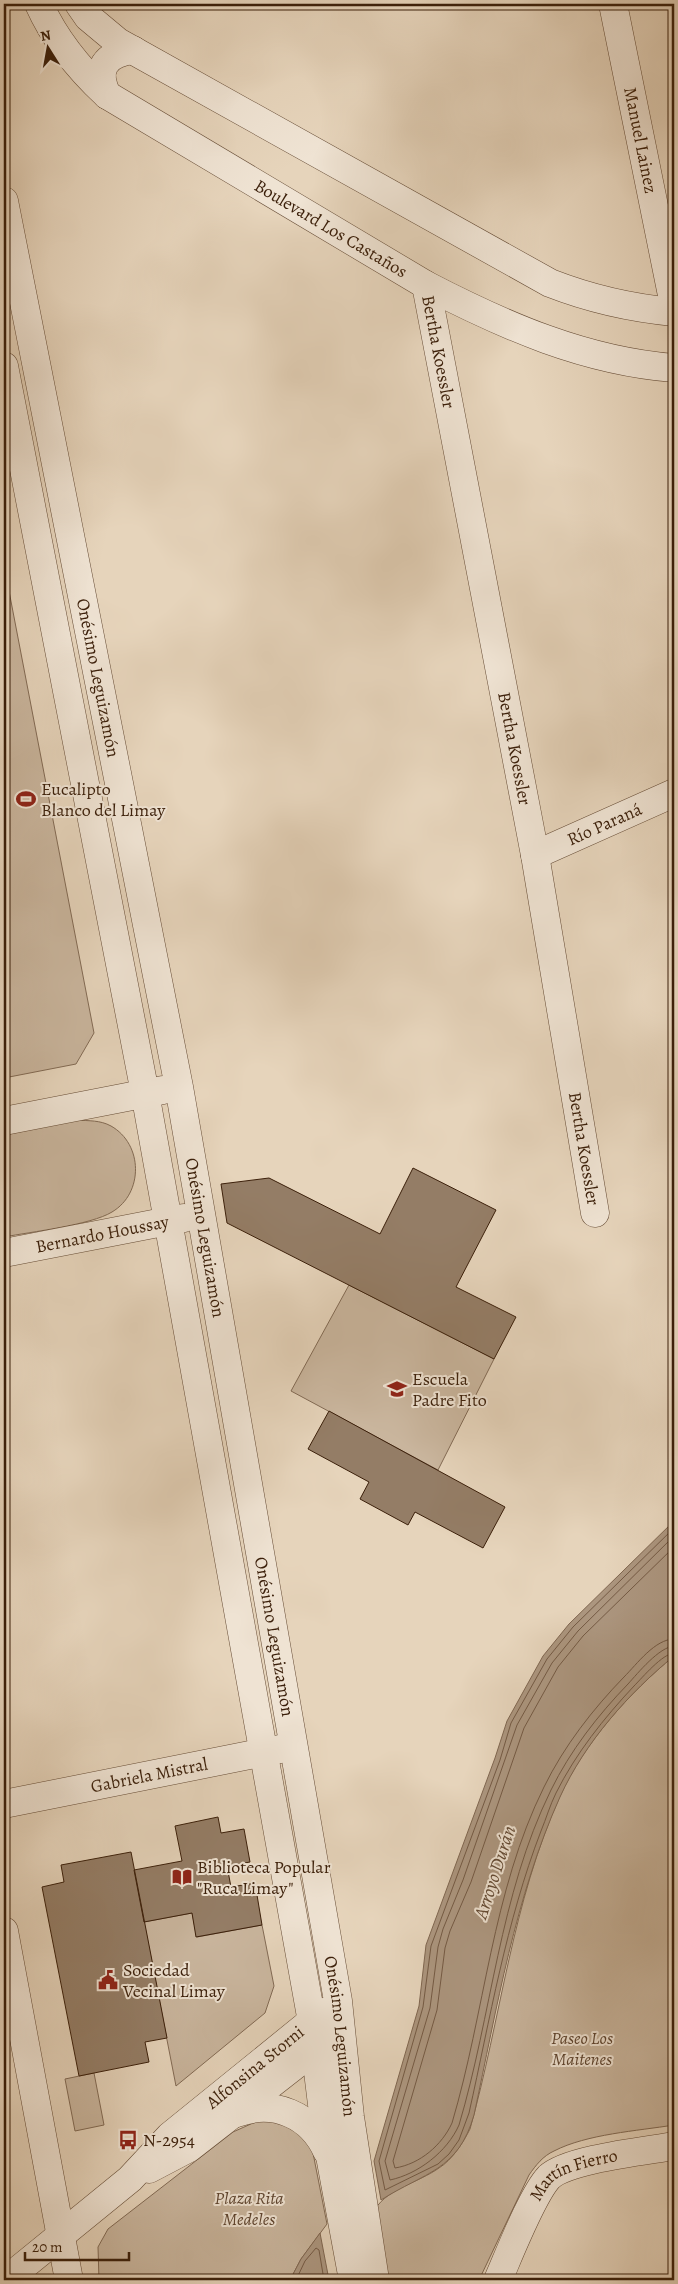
<svg xmlns="http://www.w3.org/2000/svg" width="678" height="2284" viewBox="0 0 678 2284" font-family="Alegreya,serif">
<rect width="100%" height="100%" fill="#e6d4bb"/>
<filter id="stains"><feTurbulence type="fractalNoise" baseFrequency=".004" numOctaves="4"/><feColorMatrix values="0 0 0 0 .2 0 0 0 0 .09 0 0 0 0 .02 0 0 0 .5 -.17"/></filter>
<radialGradient id="worn" r=".72"><stop offset=".6" stop-color="#630" stop-opacity="0"/><stop offset="1" stop-color="#630" stop-opacity=".3"/></radialGradient>
<path fill="#c9b59d" stroke="#826a54" d="M4,565L94,1033L76,1064L4,1078Z
M77,1120C89,1121 100,1120 111,1126C143,1144 144,1193 112,1212C91,1225 30,1232 4,1237V1135Z
M349,1285L494,1359L438,1470L291,1391Z
M674,1656V2125C637,2131 587,2134 554,2151C543,2156 536,2165 529,2175L479,2280H388L375,2209C390,2187 418,2183 439,2168C452,2160 463,2143 470,2129C501,2018 512,1903 560,1796C585,1742 629,1693 674,1656Z
M192,1913L197,1937L262,1925L274,1986L265,2013L176,2086L144,1922Z
M94,2073L104,2125L75,2131L65,2079Z
M262,2119L293,2125L312,2148L327,2224L301,2259L290,2280H99L98,2247L108,2229L233,2132Z"/>
<path fill="#ac967f" stroke="#7f6650" d="M674,1521V1656C629,1693 585,1742 560,1797C515,1897 497,2008 474,2115C458,2171 425,2172 381,2200L374,2161L419,2006L426,1945L495,1758L507,1721L543,1656L569,1624Z
M320,2233L329,2280H290L301,2259Z"/>
<g fill="none" stroke-linecap="round" stroke-linejoin="round">
<path stroke="#745a44" stroke-width="1" d="M674,1528L573,1627L547,1659L511,1723L500,1760L431,1946L423,2007L379,2161L385,2190L438,2164L449,2154L459,2140L469,2113C490,2019 506,1922 541,1831C546,1819 550,1805 556,1793C576,1753 604,1718 634,1686C643,1677 662,1654 674,1653
M674,1536L578,1631L552,1663L517,1725L463,1880L443,1929L438,1947L430,2008L385,2161L390,2180C418,2174 447,2152 459,2125C492,2014 499,1896 551,1790C570,1751 598,1715 628,1684C638,1673 659,1647 674,1646
M674,1547L583,1636L558,1667L524,1728L471,1882L450,1931L445,1948L437,2010L393,2161L395,2168C420,2164 442,2145 452,2123C485,2012 492,1892 544,1787C564,1746 593,1709 624,1677C637,1664 655,1639 674,1639
M296,2280L305,2261L316,2248L319,2250L324,2280"/>
</g>
<path fill="#947d66" stroke="#3b1f0a" d="M413,1168L496,1210L456,1287L516,1317L494,1359L227,1223L221,1184L269,1178L380,1234Z
M329,1411L505,1507L483,1548L415,1512L408,1525L360,1499L369,1482L308,1449Z
M218,1817L221,1833L244,1829L250,1862L227,1866L231,1887L255,1883L262,1925L196,1937L192,1913L144,1922L134,1870L182,1861L175,1826Z
M131,1852L167,2038L145,2042L149,2062L79,2076L42,1887L64,1882L61,1865Z"/>
<g fill="none" stroke-linecap="round" stroke-linejoin="round">
<defs>
<g id="minor">
<path id="s1" d="M39,4C55,40 78,68 107,95L426,285C505,326 585,361 674,368"/>
<path d="M79,4L88,17L118,42L550,283C591,299 631,308 674,312"/>
<path id="s2" d="M613,4L674,305"/>
<path d="M107,95C94,68 106,54 133,50"/>
<path id="s3" d="M4,201L179,1087L338,2001L350,2117L375,2280"/>
<path id="s4" d="M426,285L535,855L595,1213"/>
<path d="M4,366L145,1093L312,2022L325,2129L353,2280"/>
<path id="s5" d="M535,855L674,793"/>
<path d="M4,1121L163,1090"/>
<path id="s6" d="M4,1253L184,1218"/>
<path id="s7" d="M4,1804L280,1749"/>
<path d="M4,1931L69,2280"/>
<path d="M237,2113C274,2099 311,2115 327,2151"/>
<path d="M149,2169L189,2148L326,2041"/>
<path id="s8" d="M6,2280L130,2179L170,2136L323,2012"/>
<path id="s9" d="M498,2280C509,2255 532,2195 549,2177C568,2159 646,2151 674,2146"/>
</g>
</defs>
<use href="#minor" stroke="#664c36" stroke-width="29"/>
<use href="#minor" stroke="#efe3d3" stroke-width="28"/>
</g>
<defs>
<symbol id="stadium-bare" viewBox="-9 -9 18 18"><path d="M0-5a6.5 5 0 1 0 0 10a6.5 5 0 1 0 0-10ZM-3.5-1.8h7v3.6h-7Z" fill="#8f2418" stroke="#efe3d3" stroke-width="2.5" paint-order="stroke"/></symbol>
<symbol id="school-bare" viewBox="-9 -9 18 18"><path d="M0-5L7-2L0 1L-7-2ZM-4 1L0 2.5L4 1V4Q0 6-4 4Z" fill="#8f2418" stroke="#efe3d3" stroke-width="2.5" paint-order="stroke"/></symbol>
<symbol id="library-bare" viewBox="-9 -9 18 18"><path d="M-6-4Q-3-5.5-.7-3.5V5Q-3 3-6 4ZM6-4Q3-5.5 .7-3.5V5Q3 3 6 4Z" fill="#8f2418" stroke="#efe3d3" stroke-width="2.5" paint-order="stroke"/></symbol>
<symbol id="civic-bare" viewBox="-9 -9 18 18"><path d="M-.6-6.5H3V-4.5H.6V-3L4-1V1h2V6H-6V1h2V-1L-.6-3ZM-1.2 2.5V6h2.4V2.5Z" fill="#8f2418" stroke="#efe3d3" stroke-width="2.5" paint-order="stroke"/></symbol>
<symbol id="bus-bare" viewBox="-9 -9 18 18"><path d="M-5-6H5V4H4V6H2V4H-2V6H-4V4H-5ZM-3.5-4V0h7V-4ZM-3.5 1.2v1.5H-2V1.2ZM2 1.2v1.5H3.5V1.2Z" fill="#8f2418" stroke="#efe3d3" stroke-width="2.5" paint-order="stroke"/></symbol>
</defs>
<g fill-rule="evenodd">
<use href="#stadium-bare" x="12" y="785" width="28" height="28"/>
<use href="#school-bare" x="383" y="1375" width="28" height="28"/>
<use href="#library-bare" x="168" y="1863" width="28" height="28"/>
<use href="#civic-bare" x="94" y="1966" width="28" height="28"/>
<use href="#bus-bare" x="114" y="2126" width="28" height="28"/>
</g>
<g text-anchor="middle" stroke-width="4" stroke-linejoin="round" paint-order="stroke">
<g font-size="18" fill="#3b1f0a" stroke="#efe3d3">
<text dy="6" stroke="none"><textPath href="#s2" startOffset="139">Manuel Lainez</textPath></text>
<text dy="6" stroke="none"><textPath href="#s1" startOffset="375">Boulevard Los Castaños</textPath></text>
<text dy="6" stroke="none"><textPath href="#s4" startOffset="68">Bertha Koessler</textPath></text>
<text dy="6" stroke="none"><textPath href="#s3" startOffset="486">Onésimo Leguizamón</textPath></text>
<text dy="6" stroke="none"><textPath href="#s4" startOffset="472">Bertha Koessler</textPath></text>
<text dy="6" stroke="none"><textPath href="#s5" startOffset="76">Río Paraná</textPath></text>
<text dy="6" stroke="none"><textPath href="#s4" startOffset="878">Bertha Koessler</textPath></text>
<text dy="6" stroke="none"><textPath href="#s6" startOffset="100">Bernardo Houssay</textPath></text>
<text dy="6" stroke="none"><textPath href="#s3" startOffset="1056">Onésimo Leguizamón</textPath></text>
<text dy="6" stroke="none"><textPath href="#s3" startOffset="1461">Onésimo Leguizamón</textPath></text>
<text dy="6" stroke="none"><textPath href="#s7" startOffset="148">Gabriela Mistral</textPath></text>
<text dy="6" stroke="none"><textPath href="#s3" startOffset="1866">Onésimo Leguizamón</textPath></text>
<text dy="6" stroke="none"><textPath href="#s8" startOffset="328">Alfonsina Storni</textPath></text>
<text dy="6" stroke="none"><textPath href="#s9" startOffset="138">Martín Fierro</textPath></text>
</g>
<g font-size="18" fill="#3b1f0a" stroke="#efe3d3" text-anchor="start">
<text x="41" y="795">Eucalipto<tspan x="41" dy="21">Blanco del Limay</tspan></text>
<text x="412" y="1385">Escuela<tspan x="412" dy="21">Padre Fito</tspan></text>
<text x="197" y="1873">Biblioteca Popular<tspan x="197" dy="21">"Ruca Limay"</tspan></text>
<text x="123" y="1976">Sociedad<tspan x="123" dy="21">Vecinal Limay</tspan></text>
<text x="143" y="2146">N-2954</text>
</g>
<g font-size="18" font-style="italic" fill="#5e442f" stroke="#efe3d3">
<text x="582" y="2044">Paseo Los<tspan x="582" dy="21">Maitenes</tspan></text>
<text x="249" y="2204">Plaza Rita<tspan x="249" dy="21">Medeles</tspan></text>
</g>
<g font-size="19" font-style="italic" fill="#634933" stroke="#efe3d3">
<text transform="translate(494 1872) rotate(-72)" y="7">Arroyo Durán</text>
</g>
</g>
<rect width="678" height="2284" fill="none" stroke="#e6d4bb" stroke-width="20"/>
<rect x="5" y="5" width="668" height="2274" fill="none" stroke="#3b1f0a" stroke-width="2.5"/>
<rect x="10" y="10" width="658" height="2264" fill="none" stroke="#3b1f0a"/>
<g transform="translate(48 48) rotate(349)" stroke="#efe3d3" stroke-width="4" paint-order="stroke">
<path d="M0-4L9 19L0 12L-9 19Z" fill="#3b1f0a"/>
<text y="-8" font-size="14" font-weight="bold" text-anchor="middle" fill="#3b1f0a">N</text>
</g>
<path d="M25 2252v8h104v-8" fill="none" stroke="#3b1f0a" stroke-width="2.5"/>
<text x="32" y="2252" font-size="15" fill="#3b1f0a" stroke="#efe3d3" stroke-width="4" paint-order="stroke">20 m</text>
<rect width="100%" height="100%" filter="url(#stains)"/>
<rect width="100%" height="100%" fill="url(#worn)"/>
</svg>
